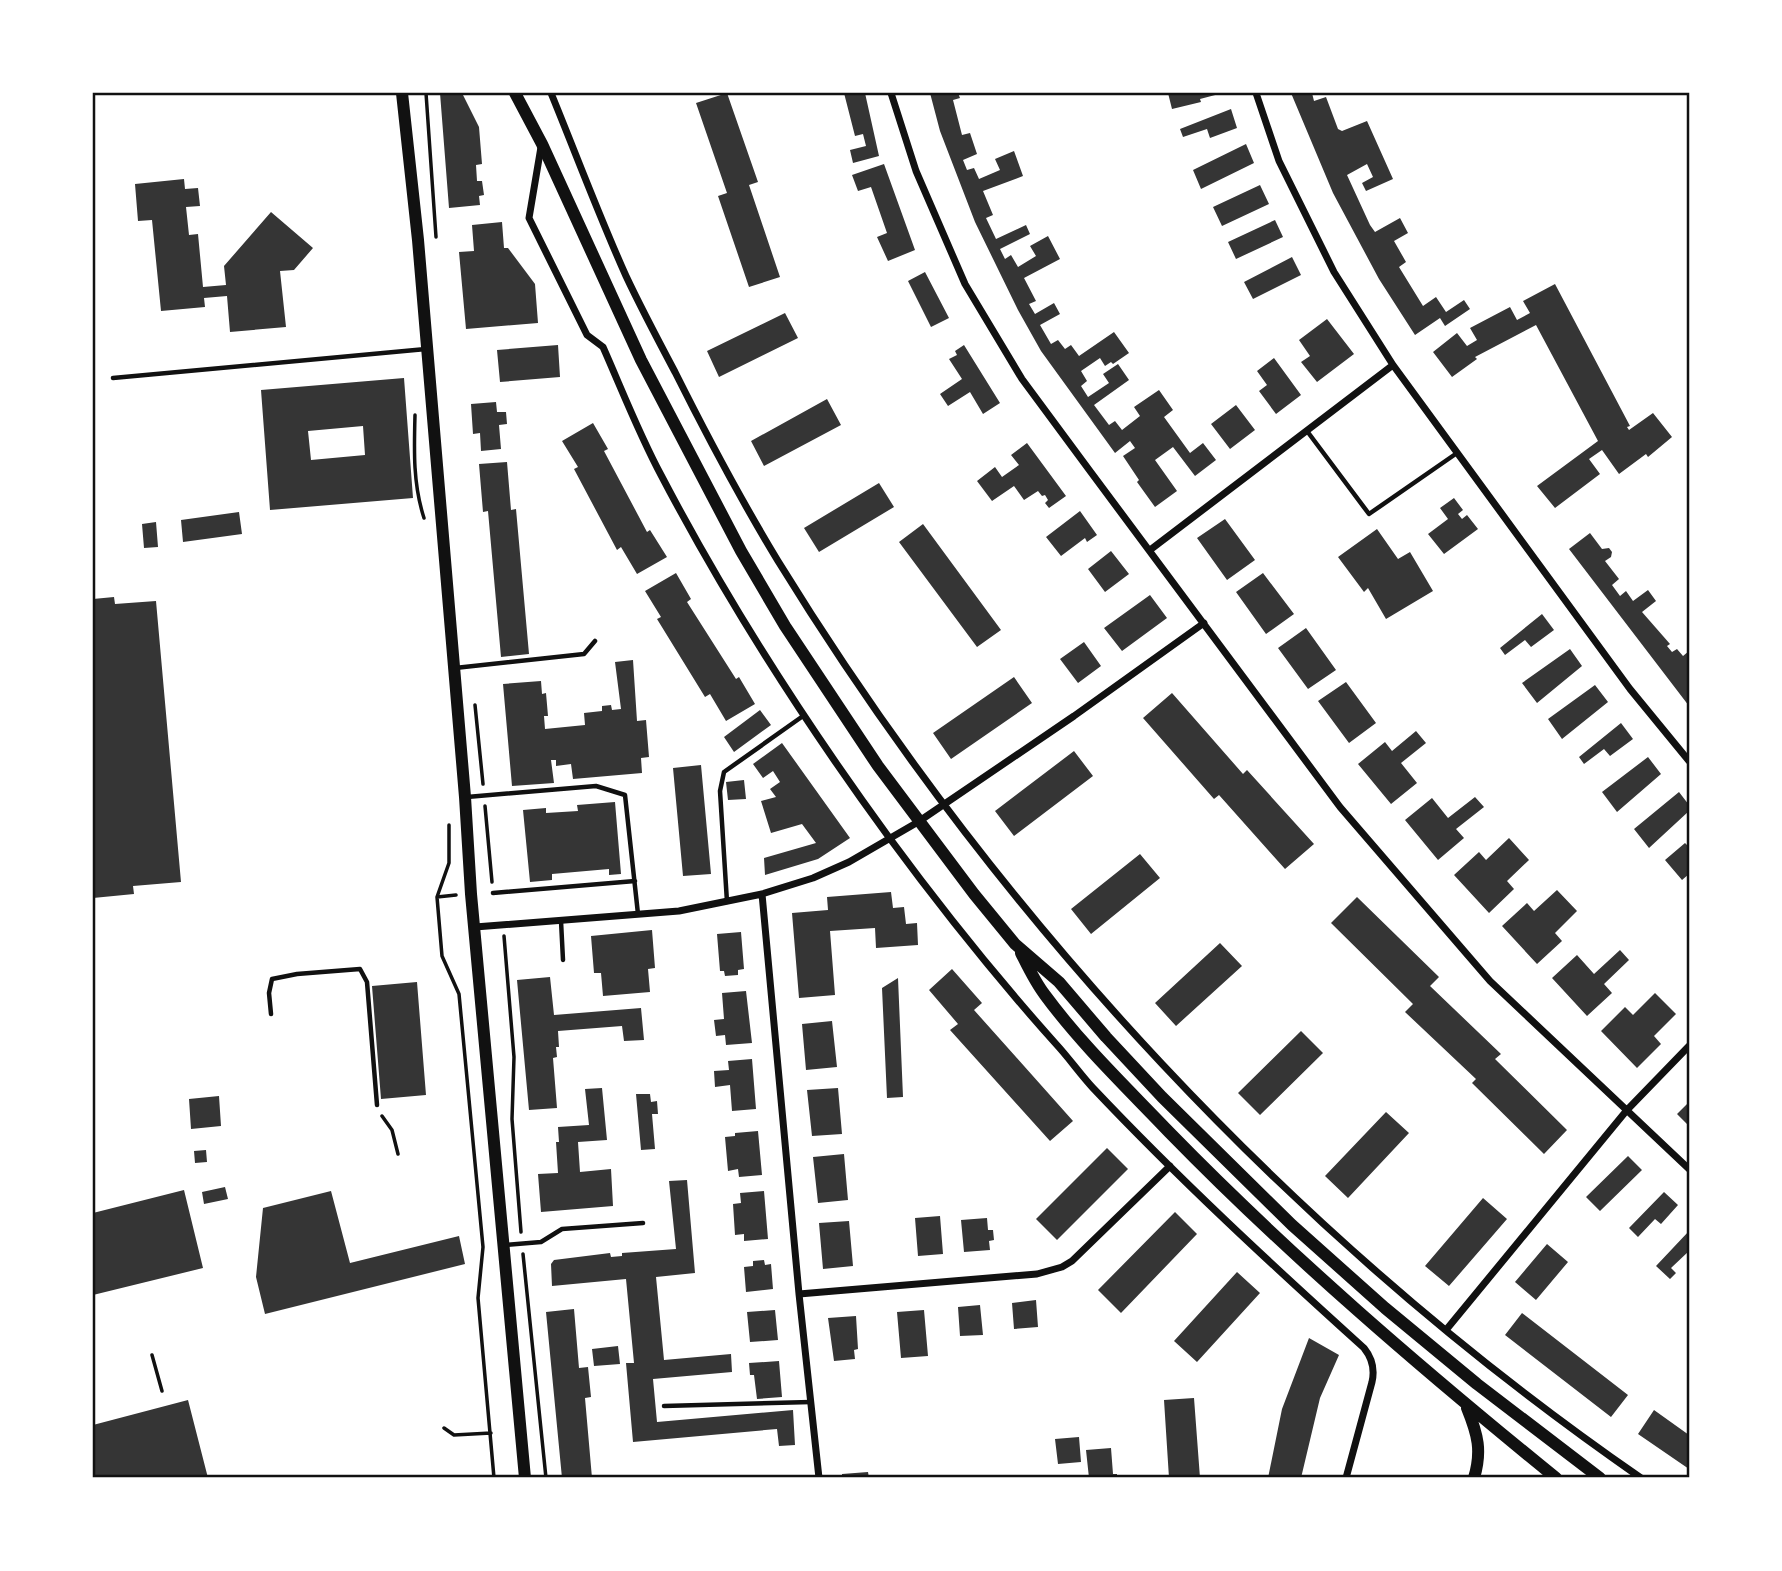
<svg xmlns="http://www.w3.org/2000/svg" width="1782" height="1571" viewBox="0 0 1782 1571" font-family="'PT Sans',sans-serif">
<rect width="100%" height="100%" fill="#fff"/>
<path fill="#353535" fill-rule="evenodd" d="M440,93H462L479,127L482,164L476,165L477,181H482L484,195L479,196L480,205L449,208Z
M727,93L758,182L749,185L780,277L749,287L718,196L727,193L696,103Z
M844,93H865L879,156L853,163L850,150L866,146L863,134L855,136Z
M930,93H958L960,98L953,100L962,135L970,133L977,154L963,160L967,170L974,168L979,179L1000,170L995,159L1014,151L1023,176L983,191L993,215L986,218L996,239L1026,225L1030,234L1000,249L1005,259L1011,255L1018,267L1036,256L1030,246L1048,236L1060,259L1024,278L1036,301L1029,304L1035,314L1054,303L1060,314L1040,325L1051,344L1058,340L1065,349L1071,345L1079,356L1114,332L1129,353L1113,364L1111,362L1105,366L1100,358L1081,371L1087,381L1081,386L1088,397L1109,383L1103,374L1118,364L1129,380L1094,405L1109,425L1115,421L1122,430L1140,416L1134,407L1159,390L1173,410L1164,417L1190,453L1203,443L1216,460L1195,476L1173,447L1155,460L1177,491L1155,507L1137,482L1139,480L1123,456L1135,448L1130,441L1115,453L1041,351L1018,310L975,222L940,131Z
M1168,93H1219V94L1200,99L1201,102L1172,109Z
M1291,93H1312L1314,101L1326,97L1338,129L1342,131L1367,121L1393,179L1366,191L1362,183L1373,177L1367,164L1347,175L1370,225L1375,232L1400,218L1408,233L1394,241L1406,262L1399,267L1423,306L1436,297L1446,312L1464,300L1470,309L1445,326L1440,318L1415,335L1379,279L1333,193Z
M1231,109L1237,128L1210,138L1207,129L1183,137L1180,129Z
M1246,144L1254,163L1201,189L1193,170Z
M884,164L915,250L888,261L877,237L887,233L871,187L858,191L852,175Z
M184,179L185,189L198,188L200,206L186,207L189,235L198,234L203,287L226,285L224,266L271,212L313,248L294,270L280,271L286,327L230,332L227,296L204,298L205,307L161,311L152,220L138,221L135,184Z
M1260,185L1269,204L1222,226L1213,207Z
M1275,220L1283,237L1236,259L1228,242Z
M502,222L504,248H508L535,284L538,323L466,329L459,252L474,251L472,225Z
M1292,257L1301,275L1253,299L1244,282Z
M925,272L949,318L931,327L908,281Z
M1555,284L1630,426L1627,427L1629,430L1653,413L1672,437L1648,457L1646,454L1619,474L1602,450L1589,459L1600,474L1555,508L1537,486L1598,441L1536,325L1475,357L1477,359L1452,377L1433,352L1457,333L1467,346L1477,340L1470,328L1510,307L1517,320L1530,313L1523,301Z
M785,313L798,338L719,377L707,351Z
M1327,319L1354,354L1317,382L1301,362L1310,356L1299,340Z
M558,345L560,377L500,382L497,350Z
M964,345L1000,403L983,414L970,392L948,406L940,394L962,379L949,359L957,355L955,351Z
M1274,358L1301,395L1276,414L1259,391L1267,385L1257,371Z
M404,378L413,498L270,510L261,390ZM363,426L365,455L311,460L308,431Z
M827,399L841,425L764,466L751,441Z
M496,402L497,412H506L507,424L499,425L501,449L481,451L480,433L473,434L471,404Z
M1236,405L1255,430L1230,449L1211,424Z
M593,423L608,449L604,451L647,532L650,530L667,557L637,574L621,547L617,550L574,469L578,467L562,441Z
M1027,443L1066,496L1049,508L1045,503L1048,500L1045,495L1042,496L1038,491L1024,500L1014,486L992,501L977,481L995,467L1002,477L1019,465L1011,455Z
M507,462L511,510L516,509L529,654L501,657L488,511L483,512L479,464Z
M879,483L894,507L819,552L804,528Z
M1454,498L1463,510L1458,514L1462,519L1467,515L1478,529L1444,554L1428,534L1448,519L1440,508Z
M1080,511L1097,535L1087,542L1085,538L1061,556L1046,537Z
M239,512L242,534L183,542L181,520Z
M1225,519L1255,560L1227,580L1197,538Z
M156,522L158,547L144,548L142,524Z
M923,524L1001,630L977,647L899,542Z
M1377,529L1398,559L1410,552L1433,591L1386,619L1368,588L1364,592L1338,557Z
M1590,533L1602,549L1609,548L1612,552L1611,557L1605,561L1619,579L1612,585L1620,596L1626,591L1633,601L1648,590L1656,601L1642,612L1670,644L1667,646L1672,652L1677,649L1683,656L1689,651V706L1569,549Z
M1111,551L1129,574L1105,592L1088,569Z
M676,573L691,599L687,602L736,679L739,677L755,704L726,721L710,694L705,697L657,619L661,617L645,591Z
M1263,573L1294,614L1266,634L1236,592Z
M1150,595L1167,618L1122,651L1104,628Z
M114,597L115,604L156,601L181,882L133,886L134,894L93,898V599Z
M1542,614L1554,630L1531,647L1525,640L1505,655L1500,648Z
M1306,628L1336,670L1308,689L1278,648Z
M1084,642L1101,666L1078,683L1060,659Z
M1570,649L1582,666L1537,703L1522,683Z
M633,660L637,721L646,720L649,757L641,758L642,773L573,779L571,764L556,766V760H551L554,783L512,786L503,684L541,681L542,694L546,693L548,716H544L545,729L585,725L584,713L602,711V706L611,705L612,710L621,709L615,662Z
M1014,677L1032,703L951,759L933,733Z
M1346,682L1376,723L1349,743L1318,701Z
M1595,685L1608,702L1562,739L1548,719Z
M1172,693L1243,774L1247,770L1314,844L1285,869L1219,795L1214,799L1143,718Z
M760,710L771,725L734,752L724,737Z
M1621,723L1633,739L1610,756L1604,749L1584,764L1579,757Z
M1416,731L1426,743L1401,763L1417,783L1391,804L1358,764L1385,742L1392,751Z
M782,743L850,838L818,859L765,875L764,858L816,843L802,824L771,833L761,801L776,797L770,789L780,782L773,771L763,778L753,764Z
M1074,751L1093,776L1014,836L995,811Z
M1648,757L1661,774L1617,812L1602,792Z
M701,765L711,874L683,876L673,768Z
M744,780L746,799L728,800L726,782Z
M1679,792L1689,805V811L1649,848L1634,829Z
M1475,797L1484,807L1456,829L1464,838L1438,860L1405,820L1432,798L1448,818Z
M615,802L621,874L609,875V869L552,874V880L530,882L523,810L546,808V813L578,811L577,805Z
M1509,838L1529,860L1507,881L1514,889L1489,913L1454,875L1479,852L1486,860Z
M1685,843L1687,845L1689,843V874L1682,880L1665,860Z
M1140,854L1160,878L1091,934L1071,909Z
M1557,890L1577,911L1555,933L1562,941L1537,964L1502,926L1527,903L1534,911Z
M891,892L893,908L904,907L906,924L917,923L918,945L876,948L875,928L830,931L835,995L799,998L792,913L828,910L827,897Z
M1357,897L1439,977L1430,986L1501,1054L1495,1059L1567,1130L1544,1154L1472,1083L1476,1079L1405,1012L1413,1004L1331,923Z
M652,930L655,968L648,969L650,992L603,996L601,973H594L591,936Z
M741,932L744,969L738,970V975L725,976L724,971H720L717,934Z
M1220,943L1242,966L1176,1026L1155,1003Z
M1620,950L1629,960L1604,984L1612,993L1587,1016L1552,978L1577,955L1594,974Z
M952,969L982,1003L974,1010L1073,1121L1050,1141L950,1030L958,1024L929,990Z
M550,977L554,1015L641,1008L644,1040L624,1041L622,1026L558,1031L559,1047H556L557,1057L553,1058L557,1108L529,1110L517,980Z
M898,978L903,1097L887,1098L882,988Z
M417,982L426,1095L381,1099L372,986Z
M746,991L752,1043L726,1045L725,1035L716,1036L714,1020L724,1019L722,993Z
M1655,993L1676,1014L1654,1036L1661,1044L1637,1068L1601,1031L1625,1007L1633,1015Z
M832,1021L837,1067L806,1070L802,1024Z
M1301,1031L1323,1053L1260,1115L1238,1093Z
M752,1059L756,1109L732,1111L730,1085L715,1087L714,1071L729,1070L728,1061Z
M602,1088L607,1140L578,1142L580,1172L611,1169L613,1206L541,1212L538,1174L558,1173L556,1142H559L558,1127L589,1125L585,1089Z
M838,1088L842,1134L812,1136L807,1090Z
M636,1094H650L651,1102L657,1101L658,1114H652L655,1149L641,1150Z
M219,1096L221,1126L191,1129L189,1099Z
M1689,1102V1126L1677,1114Z
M1386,1112L1409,1133L1348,1198L1325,1176Z
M758,1131L762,1175L739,1177L738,1169L728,1171L725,1137L735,1136V1133Z
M1107,1148L1128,1169L1057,1240L1036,1219Z
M206,1150L207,1162L195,1163L194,1151Z
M844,1154L848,1200L818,1203L813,1157Z
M1628,1156L1642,1170L1600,1211L1586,1197Z
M687,1180L695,1273L656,1277L664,1360L731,1354L732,1372L653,1379L657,1422L793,1410L795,1445L779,1446L777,1429L633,1442L626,1363H634L626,1279L552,1286L551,1264L554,1260L610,1253L611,1257L622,1256V1253L676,1249L669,1181Z
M225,1187L228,1199L204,1204L202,1192Z
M184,1190L203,1268L93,1295V1213Z
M331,1191L350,1263L459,1236L465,1264L265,1314L256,1277L263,1208Z
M764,1191L768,1239L744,1241V1234L735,1235L733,1204L741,1203L740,1193Z
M1664,1192L1678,1205L1661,1224L1655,1219L1638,1237L1629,1228Z
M1483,1198L1507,1219L1449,1286L1425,1266Z
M1175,1212L1197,1234L1121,1313L1098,1290Z
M940,1216L943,1254L918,1256L915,1218Z
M987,1218L988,1230H993L994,1240L989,1241L990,1250L964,1252L961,1220Z
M849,1221L853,1266L823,1269L819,1223Z
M1689,1231V1251L1671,1268L1676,1273L1670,1279L1656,1266Z
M1547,1244L1568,1262L1536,1300L1515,1282Z
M764,1260L765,1265L771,1264L773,1289L746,1292L744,1267L753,1266V1261Z
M1237,1272L1260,1293L1197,1362L1174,1341Z
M1036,1300L1038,1327L1014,1329L1012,1303Z
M980,1305L983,1335L960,1336L958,1307Z
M574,1309L579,1368L588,1367L591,1397L585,1398L592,1478H562L546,1312Z
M775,1310L778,1340L750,1342L747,1312Z
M924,1310L928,1356L901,1358L897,1312Z
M1522,1313L1628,1395L1611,1417L1505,1335Z
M856,1316L858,1349L854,1350L855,1359L834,1361L828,1318Z
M1309,1338L1339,1355L1320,1398L1301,1478H1268L1282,1409Z
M618,1346L620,1364L594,1366L592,1349Z
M779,1361L782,1397L757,1399L754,1375H750L749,1363Z
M1194,1398L1200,1478H1169L1164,1400Z
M188,1400L208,1478H93V1425Z
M1654,1410L1689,1435V1469L1638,1434Z
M1079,1437L1081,1462L1058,1464L1055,1439Z
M1111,1448L1113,1474H1117V1478H1089L1086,1450Z
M868,1472L869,1478H842V1474Z"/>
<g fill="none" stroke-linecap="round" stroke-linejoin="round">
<path stroke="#111" stroke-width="3.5" d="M426,93L436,237
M415,415C414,451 413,484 424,518
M475,705L483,784
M485,806L492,882
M449,825V863L437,897L442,956L459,994L483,1247L478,1298L494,1478
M437,897L456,895
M504,936L514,1057L512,1119L521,1232
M382,1116L392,1130L398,1154
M523,1254L546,1478
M152,1355L162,1391
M444,1428L454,1435L491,1433"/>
<path stroke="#111" stroke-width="4.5" d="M113,378L426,349
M1307,431L1369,514L1457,453
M455,668L584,654L595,641
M467,797L596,786L625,795L638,914
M493,893L635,881
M727,902L720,791L724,772L803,716
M561,921L563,960
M271,1014L269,993L272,979L297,974L360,969L367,982L377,1105
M505,1245L541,1242L562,1229L643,1223
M664,1406L811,1402"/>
<path stroke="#111" stroke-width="7" d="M551,93C576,154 599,216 626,276C641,308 658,340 675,372C707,436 741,500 778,561C999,920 1294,1238 1641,1478
M891,93L916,171L965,284L1022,379L1090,471L1340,807L1490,981L1689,1169
M1256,93L1279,161L1334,272L1393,365L1630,689L1689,761
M541,147L529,218L587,335L603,347C622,390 639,434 661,475C727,601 804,721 888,836C941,908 996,977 1056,1044C1069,1058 1080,1074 1093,1088C1179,1179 1271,1264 1364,1348C1372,1358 1375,1369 1372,1382L1346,1478
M1150,550L1393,365
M762,894L799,1294L819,1478
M475,927L679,911L762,894L813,878L849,862L918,822L1074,716L1204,623
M799,1294L1037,1274L1062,1267L1072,1261L1170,1166
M1446,1330L1627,1110L1689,1046"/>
<path stroke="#111" stroke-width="12" d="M402,93L418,240L465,797L471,894L525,1478
M515,93L542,144L641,360L741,551L785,626L878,766L974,894L1015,944L1059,982L1106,1037L1162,1097L1292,1225L1385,1308L1477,1384L1600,1478
M1021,953C1028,967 1035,982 1045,995C1081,1044 1127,1088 1169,1132C1290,1256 1422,1369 1556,1478
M1467,1408C1478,1435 1482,1451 1474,1478"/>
</g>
<rect width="1782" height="1571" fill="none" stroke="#ffffff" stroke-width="189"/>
<rect x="94" y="94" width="1594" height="1382" fill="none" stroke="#111" stroke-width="2.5"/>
</svg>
